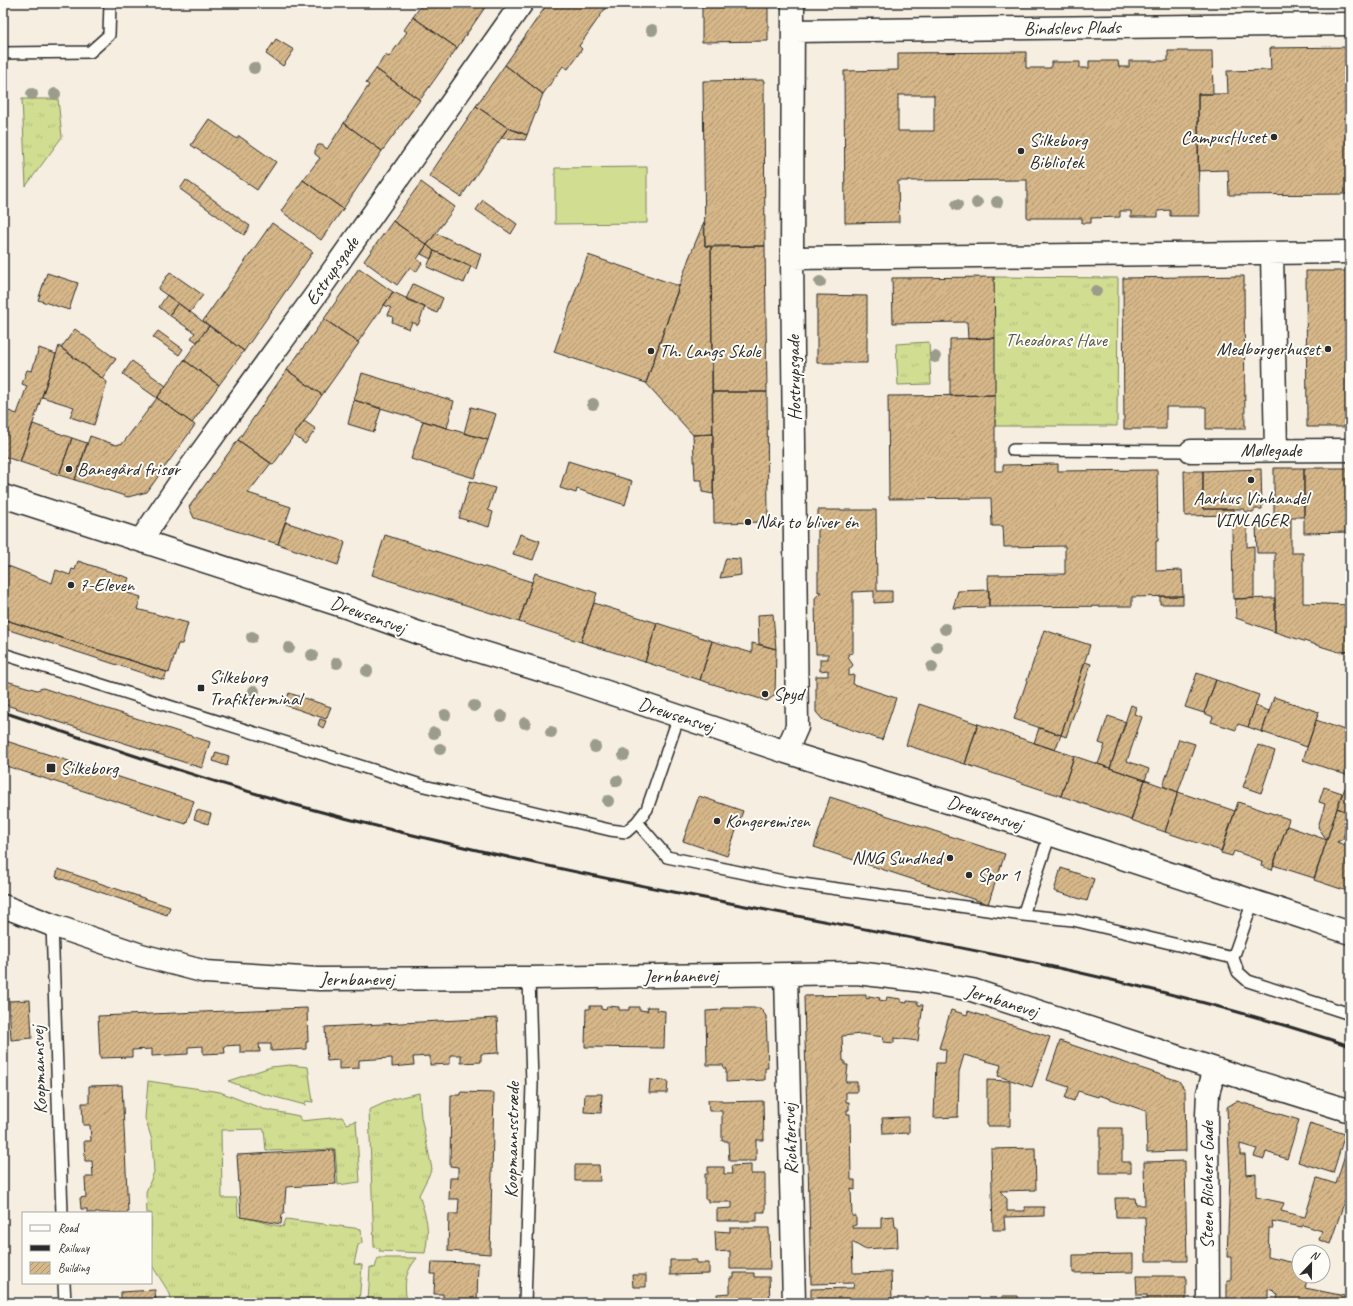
<svg xmlns="http://www.w3.org/2000/svg" width="1353" height="1306" font-family="Caveat,sans-serif">
<style>
.grass{fill:url(#grass-tufts);stroke:#7e845e}
.pitch{fill:#d1de91;stroke:#7e845e}
.building{fill:url(#building-hatch);stroke:#2b2b2b;fill-rule:evenodd}
.lines{fill:none;stroke-linecap:round;stroke-linejoin:round}
.service-casing{stroke:#2b2b2b;stroke-width:14}
.minor-casing{stroke:#2b2b2b;stroke-width:25}
.service{stroke:#fdfcf7;stroke-width:11}
.minor{stroke:#fdfcf7;stroke-width:22}
.rail{stroke:#2b2b2b;stroke-width:3}
.tree{fill:#9c9c8b}
.poi-dot{fill:#2b2b2b;stroke:#fdfcf7;stroke-width:1.5}
.labels{text-anchor:middle;dominant-baseline:central;stroke-width:4;stroke-linejoin:round;paint-order:stroke}
.street-label{font-size:19px;fill:#2b2b2b;stroke:#fdfcf7}
.poi-label{font-size:19px;fill:#2b2b2b;stroke:#fdfcf7;text-anchor:start}
.park-label{font-size:19px;fill:#545844;stroke:#fdfcf7}
</style>
<defs>
<pattern id="grass-tufts" width="24" height="20" patternUnits="userSpaceOnUse"><rect width="24" height="20" fill="#d1de91"/><path d="M3 7l-1-3M5 7V3M7 7l1-3M15 17l-1-3M17 17v-4M19 17l1-3" fill="none" stroke="#b4bf7d"/></pattern>
<pattern id="building-hatch" width="6" height="6" patternUnits="userSpaceOnUse"><rect width="6" height="6" fill="#d6b789"/><path d="M-1 1l2-2M0 6l6-6M5 7l2-2" fill="none" stroke="#ae9570"/></pattern>
</defs>
<rect width="100%" height="100%" fill="#f5eee1"/>
<filter id="ink" filterUnits="userSpaceOnUse"><feTurbulence type="fractalNoise" baseFrequency=".025" numOctaves="2"/><feDisplacementMap in="SourceGraphic" scale="8" xChannelSelector="R" yChannelSelector="G"/><feConvolveMatrix kernelMatrix="1 2 1 2 8 2 1 2 1" color-interpolation-filters="sRGB"/></filter>
<g filter="url(#ink)">
<!-- grass -->
<path class="grass" d="M22,99H58L62,137L26,186Z
M994,277L1118,278L1117,426H995Z
M929,342L931,384L898,385L896,344Z
M290,1065L308,1067L313,1102L306,1101L305,1105L260,1093L228,1081L271,1067Z
M148,1081L220,1092L263,1109L299,1116L301,1121L342,1117L347,1124L356,1121L360,1182L338,1185L335,1149L266,1151L264,1129L221,1130L222,1198H237L238,1216L283,1227L286,1219L361,1229L362,1243L358,1245L354,1264L362,1265L359,1303H172L170,1294L151,1264V1213H147L146,1192L154,1172L152,1140L145,1118Z
M419,1093L421,1117L432,1169L419,1195C427,1220 430,1227 425,1253L379,1251L380,1249L374,1247L369,1110L393,1099Z
M378,1258H417C404,1274 404,1283 407,1303H368L370,1267L375,1268Z"/>
<!-- pitch -->
<path class="pitch" d="M647,167V223L555,224V168Z"/>
<!-- building -->
<path class="building" d="M423,3L426,4L488,3L457,48L413,17Z
M548,3H609L579,46L582,49L568,69L563,66L543,94L505,65Z
M705,3H768V41L702,42V6H705Z
M877,3H928V4L877,5Z
M1005,3H1055V5L1005,7Z
M1055,3H1111V5H1055Z
M1111,3H1160L1111,5Z
M413,17L457,48L420,100L376,69L385,55L389,57L407,32L404,30Z
M276,39L294,50L283,66L266,54Z
M1350,47V194L1229,195L1228,170L1198,171V94H1228L1227,71L1271,70L1270,48Z
M1168,51H1212L1213,94H1198L1199,216H1170V210L1158,211V217H1131V211H1120V217L1091,218V223H1082V218H1027V180L898,181L899,222L845,223L844,71L898,70V53L1026,52V68H1051V62H1080V68H1089V61H1118L1119,67H1129V61H1168ZM898,95H934V131H898Z
M505,65L543,94L527,135L508,128L476,106Z
M376,69L420,100L382,151L344,123L369,85L366,83Z
M764,80L765,246H705L703,81Z
M476,106L508,128L461,197L429,176Z
M209,119L237,139L239,136L276,162L257,190L191,145Z
M344,123L382,151L343,209L303,180L320,158L315,154V151L318,145H322L327,149Z
M508,128L527,135L525,140L501,138Z
M186,180L250,226L244,235L180,189Z
M303,180L343,209L321,240L281,211Z
M421,182L455,207L427,245L393,221Z
M483,200L517,224L511,234L476,210Z
M393,221L427,245L417,259L422,263L416,272L410,267L397,285L364,261Z
M704,222L705,246L711,247L713,434L693,435L646,383L689,258Z
M272,223L313,252L244,351L203,321Z
M436,233L481,254L476,269L434,251L427,245Z
M427,245L434,251L431,259L421,254Z
M765,246L767,392H712L711,247Z
M434,251L471,266L464,283L427,267Z
M588,255L679,286L646,383L554,352Z
M359,268L393,292L358,342L324,319Z
M1306,271H1350V427H1307Z
M170,272L203,295L190,312L158,289Z
M47,273L78,283L69,310L38,300Z
M1244,276L1245,429H1206V407H1166V429H1124L1123,278Z
M994,277L995,338L968,339L967,322L893,323L892,278Z
M413,284L443,298L437,313L406,299Z
M393,292L425,307L418,325L412,322L409,329L392,322L393,317L388,315L391,308L384,305Z
M167,295L178,303L169,315L159,307Z
M817,295L867,296V363H817Z
M178,303L209,326L197,342L191,338L195,333L169,315Z
M324,319L359,343L322,395L287,370Z
M209,326L244,351L219,385L184,360Z
M75,329L116,359L102,378L61,348Z
M158,331L183,349L179,355L153,337Z
M995,338V395L950,396V339Z
M59,346L107,382L94,425L70,417L74,407L42,397Z
M39,348L56,354L20,462L3,456V409L17,414L27,386L22,384L27,370L32,371Z
M184,360L219,385L192,423L157,398Z
M132,361L166,386L157,398L123,374Z
M287,370L322,395L273,465L238,440Z
M362,373L454,401L447,428L354,400Z
M712,392H767L768,522L714,523Z
M995,395V471H1003V465L1058,464V471L1157,470L1158,541H1156V571L1182,570L1183,596L1132,597V606L989,607L988,575L1065,574V546L1004,547L1003,526H992L991,498L889,499L888,396Z
M157,398L195,425L147,492L128,497L75,480L90,436L116,445L123,443Z
M354,400L381,409L374,432L348,424Z
M471,407L496,414L488,440L464,433Z
M304,421L316,429L305,444L294,435Z
M423,421L488,440L474,478L411,459Z
M33,424L72,438L59,475L20,462Z
M713,434V494L702,492V480H695L693,435Z
M72,438L87,443L75,480L59,475Z
M238,440L271,463L248,493L291,507L278,544L194,518L189,507Z
M568,461L632,481L625,505L577,489L576,493L560,488Z
M1274,468H1304V517H1291V553H1303V603L1350,605V651L1339,652L1275,632V553H1257L1256,525H1274Z
M1304,468H1350V532L1304,533Z
M1261,469L1262,509H1255L1253,512H1245L1243,509H1203V471Z
M1184,471H1203V509H1234V515L1185,516Z
M470,481L495,488L488,510L493,512L489,527L459,518Z
M818,510H876L877,591H892V602L874,603V591L853,592V653L848,654L849,659L853,665L849,670V676L854,675L853,684L896,698L882,740L823,720L816,712V676H828V670L820,671V659H828V654H816L815,598L821,592H818Z
M285,522L343,541L345,543L338,565L278,544Z
M1232,525H1247V547L1254,546V598L1233,599Z
M520,534L540,541L533,560L513,554Z
M385,535L532,582L519,622L372,575Z
M726,558L740,559L741,575L720,578Z
M78,561L129,578L126,586L129,587L128,593L141,597L137,609L188,623L182,644H178L169,673L3,619V564L52,583L56,570L70,575L72,569L75,570Z
M535,573L597,593L581,642L519,622Z
M989,590V607L953,608L958,591Z
M1160,596H1183V604H1160Z
M1275,598V632L1236,618L1235,599Z
M594,603L657,623L645,662L581,642Z
M773,614L776,649L759,644L758,615Z
M3,619L167,672L164,680L3,628Z
M657,623L712,641L700,680L645,662Z
M1044,630L1090,645L1061,735L1014,719Z
M712,641L752,653V643L776,649L775,695L767,701L700,680Z
M1085,662L1091,664L1066,737L1061,735Z
M1197,673L1216,680L1204,713L1185,707Z
M3,680L37,690L43,688L52,691L210,742L202,768L3,704Z
M1216,680L1259,695L1248,727L1238,724L1236,730L1211,722L1213,717L1204,713Z
M289,693L331,707L326,719L285,705Z
M1274,697L1319,712L1307,747L1262,732Z
M919,704L978,724L965,764L906,745Z
M1131,705L1136,707L1134,714L1142,717L1127,761L1149,769L1145,780L1110,768Z
M1255,706L1269,711L1262,732L1248,727Z
M1108,716L1126,722L1110,768L1098,764L1105,745L1099,743Z
M320,719L326,721L323,728L318,725Z
M1316,720L1350,732L1349,776L1303,760Z
M978,724L1074,756L1061,796L965,764Z
M1039,728L1061,735L1055,750L1034,743Z
M1179,739L1195,744L1178,792L1163,786Z
M3,740L194,801L186,824L3,765Z
M1258,745L1275,751L1261,793L1243,787Z
M216,752L229,756L227,766L213,761Z
M1074,756L1145,780L1131,820L1061,796Z
M1145,780L1178,792L1165,832L1131,820Z
M1324,787L1342,793L1327,840L1318,827L1325,804L1319,802Z
M1345,788L1350,789V807L1348,812L1337,808Z
M1178,792L1235,811L1221,851L1165,832Z
M699,796L743,811L727,856L683,841Z
M830,797L1005,854L988,904L814,847Z
M1238,802L1289,819L1272,870L1261,866L1262,861L1234,851L1232,856L1221,853Z
M1337,808L1350,813L1343,839L1337,842L1350,847V892L1314,880Z
M197,810L211,814L208,824L194,819Z
M1287,826L1327,840L1314,878L1273,865Z
M1061,868L1094,879L1087,901L1054,891Z
M58,869L170,907L167,915L56,877Z
M866,995V998L869,999V996L880,998L879,1000L886,1001L887,997L901,999V1002L907,1003V1001L918,1002V1005H923L918,1041L894,1038V1043L883,1042L884,1037L861,1034L842,1036L843,1061H845V1065H848L846,1082H857V1092H846V1102H849V1110H847V1114H850L851,1180H855V1190L851,1189L852,1216H856V1225L852,1226V1228H881V1217L894,1216L895,1227H897L898,1247L864,1249L852,1242L853,1273L891,1272L892,1299L854,1300V1303H811V1289L853,1288L854,1283L811,1284L804,996Z
M30,1000L32,1038L11,1040L9,1001Z
M590,1006H601V1009L606,1010L607,1006L619,1007V1010H629V1007H639V1010L648,1011L647,1007H657V1010L665,1011L664,1048L585,1047L586,1009H590Z
M307,1008L308,1042H306V1049L271,1051V1044H259L260,1052H240V1045L224,1046L225,1053L203,1054V1046L188,1047V1054L152,1056V1049L132,1050V1057L100,1058L98,1016Z
M722,1008H760L766,1016L768,1068H765V1080L726,1082V1069H724L723,1065H707L706,1011L722,1010Z
M951,1010L967,1015L968,1011L1050,1037L1032,1087L998,1076L1001,1065L964,1055L959,1072L958,1117L934,1118L936,1063H945L946,1050L939,1048Z
M497,1018L499,1053L481,1054V1062L461,1063V1055H450V1064L430,1065V1056L413,1057L414,1065L392,1067V1058L359,1060V1068L339,1069V1060L327,1061L325,1027Z
M1060,1041L1179,1081L1185,1090L1186,1151L1147,1152L1146,1111L1099,1095L1098,1097L1078,1091L1074,1101L1065,1098L1069,1087L1047,1080Z
M650,1080L668,1081L667,1093H649Z
M987,1080L1010,1081V1126H987Z
M122,1085L128,1213H87V1209H81L80,1198L86,1197L85,1177H93L92,1161H85L84,1141H91L90,1125H83L82,1103H89V1086Z
M460,1092L494,1093L490,1254L448,1251L449,1214H458L459,1199H449L450,1178H458V1167L450,1166L451,1095H460Z
M585,1094H602L601,1113L584,1112Z
M708,1100H722V1102L763,1101L764,1140H756V1161H729L728,1141H722V1111H709Z
M1237,1101L1299,1120L1287,1159L1266,1152L1264,1159L1254,1156L1257,1149L1240,1144V1155H1245L1246,1175L1256,1174V1197L1284,1203L1281,1211L1305,1217L1317,1178L1336,1184L1350,1138V1202L1345,1200L1330,1244L1319,1240L1322,1231L1303,1225L1302,1227L1272,1221L1273,1228H1269L1268,1257L1299,1264V1276H1308L1305,1288L1350,1297V1303H1289L1277,1300L1278,1295L1274,1291L1268,1289V1303H1227V1281H1231V1257H1227L1230,1175L1227,1107Z
M909,1117V1133L883,1134L882,1118Z
M1310,1123L1345,1134L1333,1173L1298,1162Z
M1100,1128H1122V1162H1131V1173H1100Z
M1035,1148L1036,1190L1000,1191L1007,1199V1211H1025V1207H1044V1216L1004,1217L1005,1230H993L991,1149Z
M334,1150L336,1184L286,1187L284,1214H282L281,1224L241,1217L237,1155Z
M1185,1161L1187,1261H1146L1145,1217H1116L1115,1198H1135L1136,1205H1145L1144,1162Z
M575,1165H599L600,1181H575Z
M751,1165V1174H765V1212H757V1221H717V1209L732,1208V1202H708V1199H705V1174H708V1167H724V1174H732L731,1166Z
M730,1228H769L770,1269H730V1251L716,1252L715,1231L730,1232Z
M1133,1254V1272L1073,1273V1255Z
M670,1260H696V1263H709V1274L670,1275Z
M432,1262L478,1263L477,1303H443V1294H434L435,1274H431Z
M734,1273H754V1277H769L770,1303H718L717,1294L730,1293V1278H734Z
M632,1275H646V1287H633Z
M1136,1276H1186V1303H1147V1295H1137Z
M155,1290L156,1303H121V1292Z
M1002,1296H1018V1303H1003Z"/>
<g class="lines">
<defs>
<path id="service" d="M3,53L90,52L109,35L110,3
M1013,450L1191,451
M3,654L424,786L610,830L626,832L637,822L647,809L679,716
M637,822L667,857L788,882L1023,915L1073,920L1233,958L1238,972L1248,981L1350,1014
M1023,915L1050,834
M52,925L62,1213
M1233,958L1253,901
M64,1283L65,1303
M525,1303L532,1084L529,978"/>
<path id="minor" d="M794,31L1350,24
M1272,254L1276,450
M792,258L1350,252
M1191,451L1350,450
M3,496L343,606L419,633L553,674L786,752L1019,824L1350,933
M141,540L187,472L317,293L522,3
M786,752L797,727L792,258L793,3
M3,906L52,925L141,955L206,972L319,979L529,978L857,973L915,980L972,990L1215,1069L1350,1111
M786,975L794,1303
M1208,1303L1207,1115L1208,1093L1215,1069"/>
</defs>
<!-- service casing -->
<use href="#service" class="service-casing"/>
<!-- minor casing -->
<use href="#minor" class="minor-casing"/>
<!-- service -->
<use href="#service" class="service"/>
<!-- minor -->
<use href="#minor" class="minor"/>
<!-- rail -->
<path class="rail" d="M3,712C100,744 197,778 296,805C412,837 531,863 649,887C884,935 1122,970 1350,1046"/>
</g>
<!-- trees -->
<g class="tree">
<circle cx="652" cy="30" r="6"/>
<circle cx="254" cy="68" r="6"/>
<circle cx="32" cy="94" r="6"/>
<circle cx="55" cy="94" r="6"/>
<circle cx="997" cy="202" r="6"/>
<circle cx="977" cy="203" r="6"/>
<circle cx="957" cy="205" r="6"/>
<circle cx="820" cy="282" r="6"/>
<circle cx="1096" cy="291" r="6"/>
<circle cx="935" cy="357" r="6"/>
<circle cx="593" cy="404" r="6"/>
<circle cx="945" cy="629" r="6"/>
<circle cx="252" cy="637" r="6"/>
<circle cx="937" cy="647" r="6"/>
<circle cx="289" cy="648" r="6"/>
<circle cx="312" cy="655" r="6"/>
<circle cx="337" cy="663" r="6"/>
<circle cx="932" cy="667" r="6"/>
<circle cx="367" cy="671" r="6"/>
<circle cx="254" cy="691" r="6"/>
<circle cx="474" cy="706" r="6"/>
<circle cx="445" cy="715" r="6"/>
<circle cx="501" cy="716" r="6"/>
<circle cx="525" cy="723" r="6"/>
<circle cx="551" cy="732" r="6"/>
<circle cx="434" cy="733" r="6"/>
<circle cx="595" cy="747" r="6"/>
<circle cx="440" cy="749" r="6"/>
<circle cx="624" cy="755" r="6"/>
<circle cx="617" cy="781" r="6"/>
<circle cx="608" cy="801" r="6"/>
</g>
</g>
<!-- markers -->
<g class="poi-dot">
<circle cx="1274" cy="137" r="4"/>
<circle cx="1021" cy="151" r="4"/>
<circle cx="1328" cy="349" r="4"/>
<circle cx="651" cy="351" r="4"/>
<circle cx="69" cy="469" r="4"/>
<circle cx="1251" cy="480" r="4"/>
<circle cx="748" cy="522" r="4"/>
<circle cx="71" cy="585" r="4"/>
<rect x="197" y="684" width="8" height="8" rx="2"/>
<circle cx="765" cy="694" r="4"/>
<rect x="46" y="763" width="10" height="10" rx="2"/>
<circle cx="717" cy="821" r="4"/>
<circle cx="950" cy="858" r="4"/>
<circle cx="969" cy="875" r="4"/>
</g>
<g class="labels">
<!-- street labels -->
<g class="street-label">
<text transform="translate(1072 28) rotate(-1)">Bindslevs Plads</text>
<text transform="translate(332 271) rotate(-55)">Estrupsgade</text>
<text transform="translate(794 378) rotate(-91)">Hostrupsgade</text>
<text x="1271" y="450">Møllegade</text>
<text transform="translate(368 615) rotate(20)">Drewsensvej</text>
<text transform="translate(676 715) rotate(18)">Drewsensvej</text>
<text transform="translate(985 813) rotate(18)">Drewsensvej</text>
<text transform="translate(681 976) rotate(-1)">Jernbanevej</text>
<text x="357" y="979">Jernbanevej</text>
<text transform="translate(1002 1001) rotate(17)">Jernbanevej</text>
<text transform="translate(39 1070) rotate(-92)">Koopmannsvej</text>
<text transform="translate(790 1139) rotate(-92)">Richtersvej</text>
<text transform="translate(512 1140) rotate(-89)">Koopmannsstræde</text>
<text transform="translate(1207 1185) rotate(-90)">Steen Blichers Gade</text>
</g>
<!-- poi labels -->
<g class="poi-label">
<text x="1266" y="137" text-anchor="end">CampusHuset</text>
<text x="1029" y="140">Silkeborg<tspan x="1029" dy="22">Bibliotek</tspan></text>
<text x="1320" y="349" text-anchor="end">Medborgerhuset</text>
<text x="659" y="351">Th. Langs Skole</text>
<text x="77" y="469">Banegård frisør</text>
<text x="1251" y="498" text-anchor="middle">Aarhus Vinhandel<tspan x="1251" dy="22">VINLAGER</tspan></text>
<text x="756" y="522">Når to bliver én</text>
<text x="79" y="585">7-Eleven</text>
<text x="209" y="677">Silkeborg<tspan x="209" dy="22">Trafikterminal</tspan></text>
<text x="773" y="694">Spyd</text>
<text x="60" y="768">Silkeborg</text>
<text x="725" y="821">Kongeremisen</text>
<text x="942" y="858" text-anchor="end">NNG Sundhed</text>
<text x="977" y="875">Spor 1</text>
</g>
<!-- park labels -->
<g class="park-label">
<text x="1056" y="340">Theodoras Have</text>
</g>
</g>
<!-- margin -->
<rect width="1353" height="1306" fill="none" stroke="#fdfcf7" stroke-width="16"/>
<rect x="8" y="8" width="1337" height="1290" fill="none" stroke="#2b2b2b" stroke-width="1.5" filter="url(#ink)"/>
<!-- legend -->
<rect x="22" y="1212" width="130" height="72" fill="#fdfcf7" stroke="#a9a8a5"/>
<rect x="30" y="1225" width="20" height="6" fill="#fdfcf7" stroke="#a9a8a5"/>
<text x="58" y="1232" font-size="12" fill="#2b2b2b">Road</text>
<rect x="30" y="1245" width="20" height="6" fill="#2b2b2b" stroke="#a9a8a5"/>
<text x="58" y="1252" font-size="12" fill="#2b2b2b">Railway</text>
<rect x="30" y="1262" width="20" height="12" fill="url(#building-hatch)" stroke="#a9a8a5"/>
<text x="58" y="1272" font-size="12" fill="#2b2b2b">Building</text>
<!-- north arrow -->
<g transform="translate(1311 1264) rotate(22)"><circle r="19" fill="#fdfcf7" stroke="#a9a8a5"/>
<path d="M0-3L7 15L0 10L-7 15Z" fill="#2b2b2b"/>
<text y="-6" font-size="11" font-weight="bold" text-anchor="middle" fill="#2b2b2b">N</text>
</g>
</svg>
